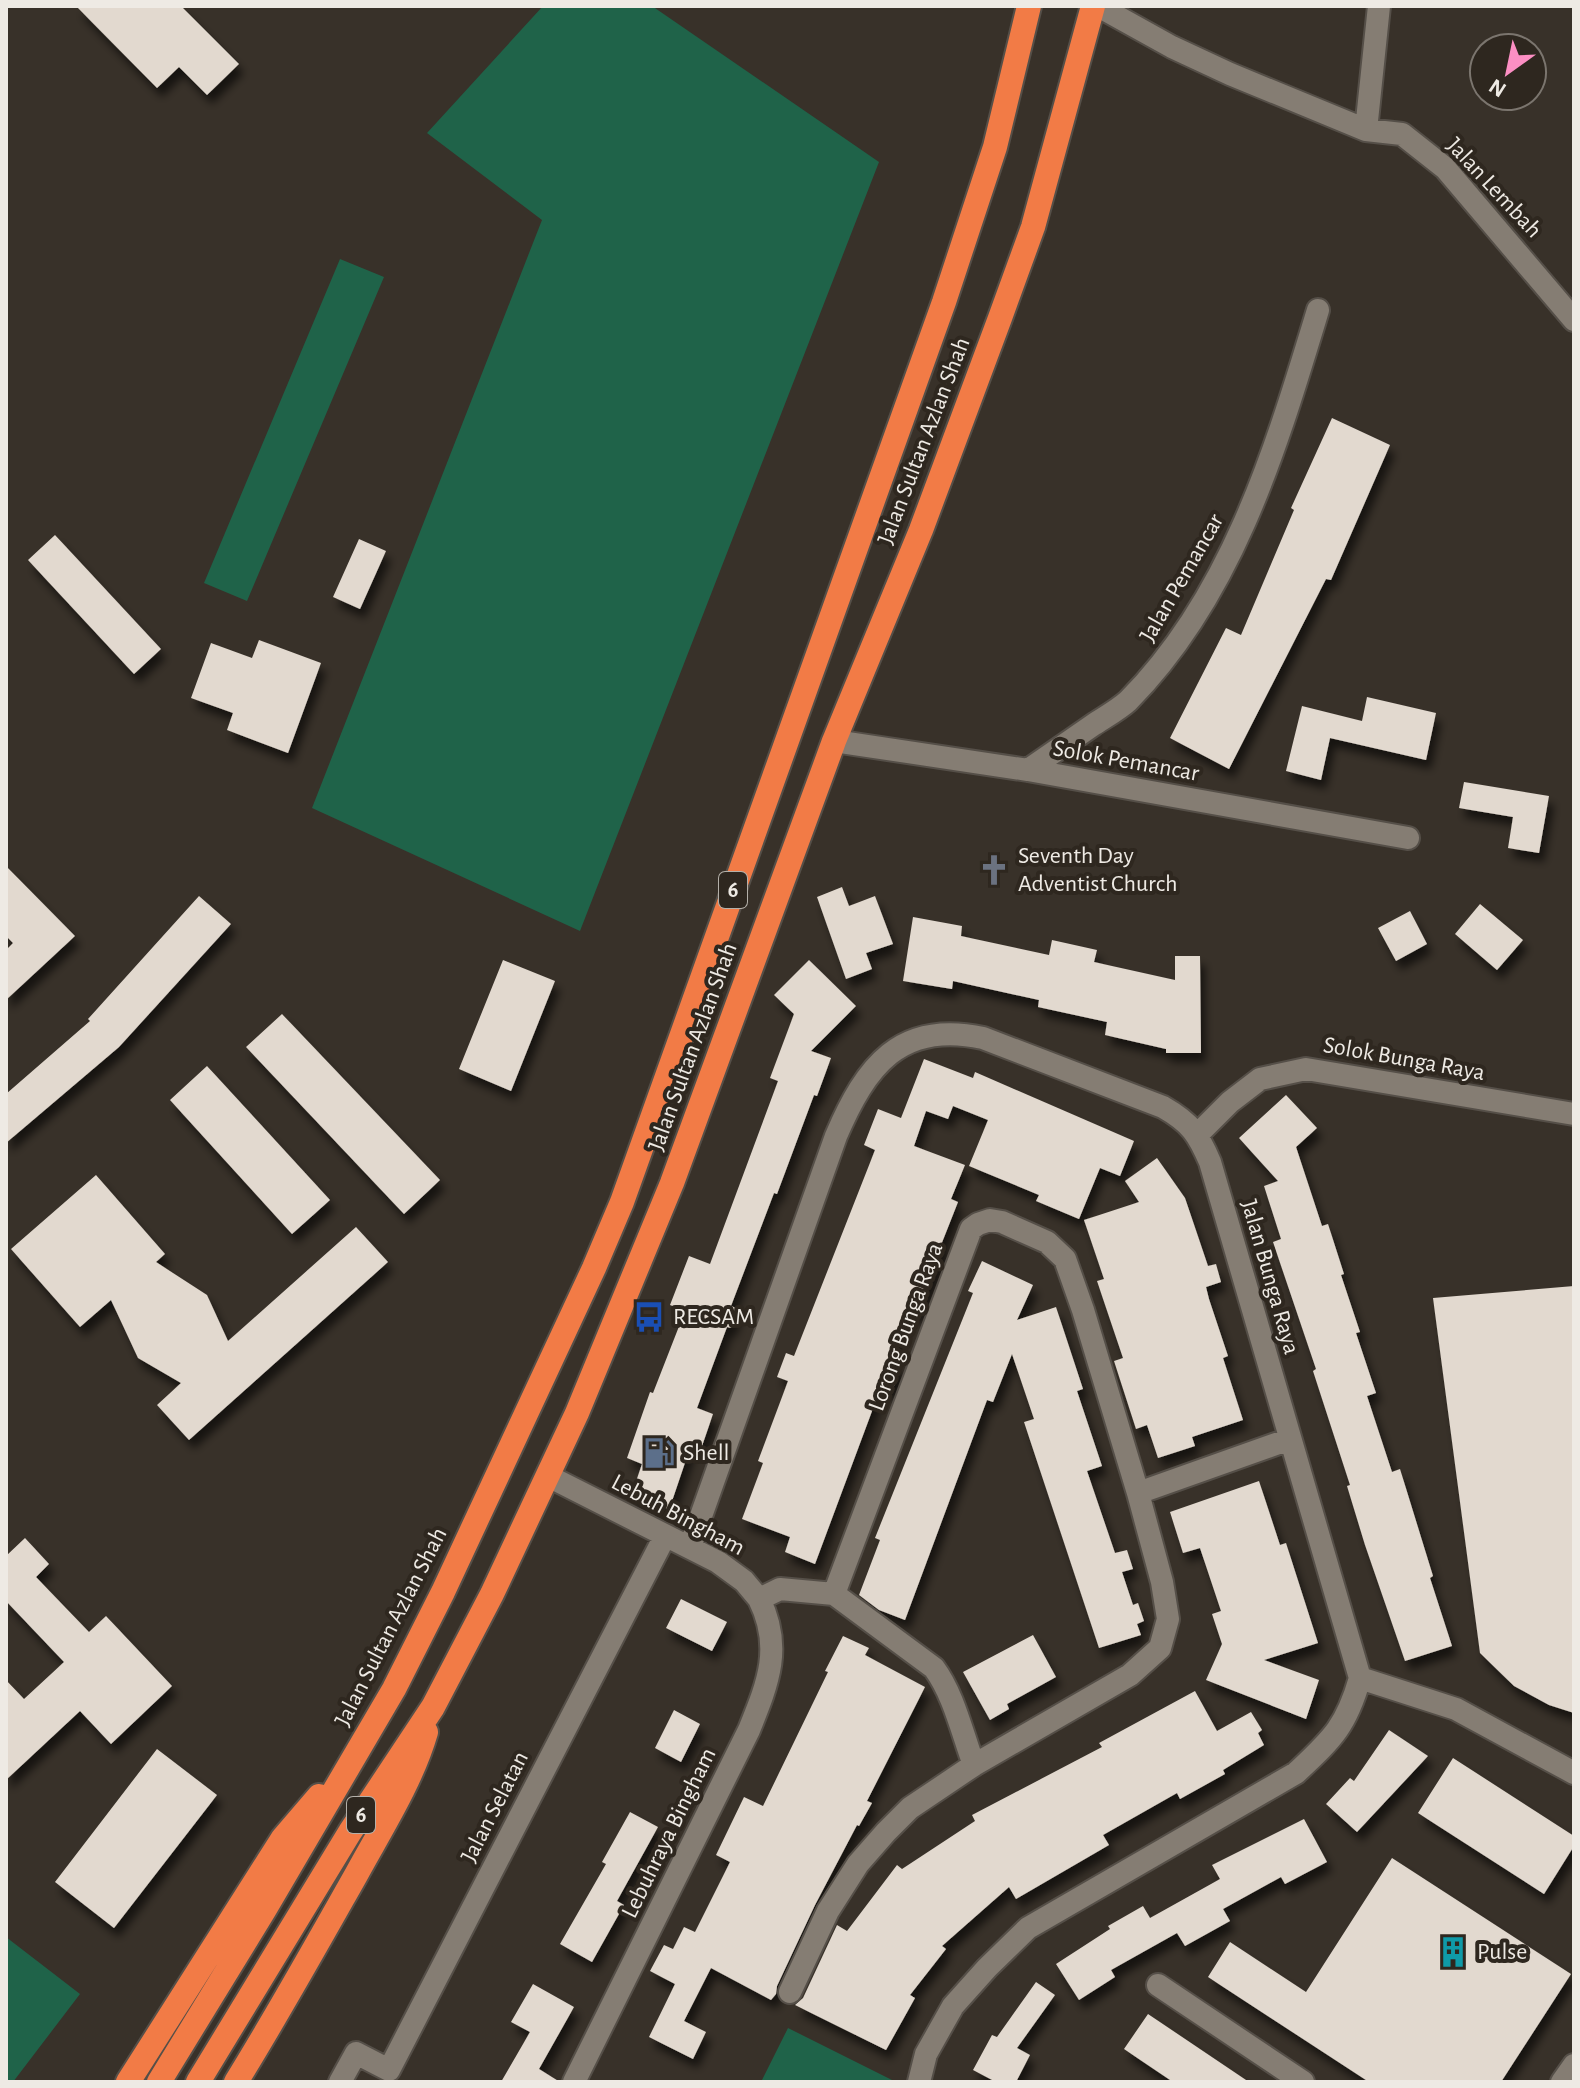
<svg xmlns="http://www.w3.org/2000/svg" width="1580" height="2088" font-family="'Alegreya Sans',sans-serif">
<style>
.green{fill:#1f6349}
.building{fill:#e2d9cf;filter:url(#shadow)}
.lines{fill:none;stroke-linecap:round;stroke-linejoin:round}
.street-casing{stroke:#554f48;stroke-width:26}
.highway-casing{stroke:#554f48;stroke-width:28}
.street{stroke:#857d73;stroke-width:22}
.highway{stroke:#f27b46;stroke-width:24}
.labels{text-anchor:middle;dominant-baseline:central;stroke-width:8;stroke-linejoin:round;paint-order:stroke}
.shield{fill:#2e271f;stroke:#b4b0a9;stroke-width:2}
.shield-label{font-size:22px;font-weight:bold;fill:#eeeae4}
.street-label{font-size:24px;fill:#eeeae4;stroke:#2e271f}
.poi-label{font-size:24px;fill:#eeeae4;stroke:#2e271f;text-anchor:start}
</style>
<defs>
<filter id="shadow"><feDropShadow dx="5" dy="9" stdDeviation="4" flood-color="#0009"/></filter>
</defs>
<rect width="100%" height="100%" fill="#383129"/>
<!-- green -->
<path class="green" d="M543,6H652L879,162L580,931L312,808L542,220L427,133Z
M340,259L384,277L247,601L204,583Z
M6,1937L80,1994L13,2082H6Z
M788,2028L896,2082H761Z"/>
<!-- building -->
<path class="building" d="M76,6H181L239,64L207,95L179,67L157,88Z
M1332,418L1390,445L1331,580L1326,579L1229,769L1170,738L1226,628L1241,635L1294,510L1291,508Z
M55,535L161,649L134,674L28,560Z
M359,539L386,551L360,609L333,597Z
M259,640L321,663L288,753L227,730L233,713L191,698L211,643L252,658Z
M1367,697L1436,713L1426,760L1330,738L1321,780L1286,771L1302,706L1362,721Z
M1464,782L1549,796L1539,853L1508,848L1513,817L1459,808Z
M6,866L75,936L6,1000V950L13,943L6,936Z
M842,887L849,906L875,896L893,944L866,953L872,969L846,979L817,897Z
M199,896L231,924L119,1047L6,1143V1094L90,1021L88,1019Z
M1480,904L1523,940L1497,970L1455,934Z
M1410,911L1427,944L1396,961L1378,928Z
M913,917L962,926L961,936L1049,955L1052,940L1097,950L1094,962L1175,980V956H1200L1201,1053H1166V1049L1105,1035L1107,1022L1038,1007L1039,1000L953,981L952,989L903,981Z
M503,960L555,981L511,1091L459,1069Z
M809,960L856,1006L811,1051L831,1058L817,1096L814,1095L777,1194L774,1193L731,1306L738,1309L731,1328L727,1327L697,1408L713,1414L701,1449L691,1445L669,1510L631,1496L642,1464L627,1458L650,1392L653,1393L685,1311L670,1305L689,1256L710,1264L778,1081L770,1078L794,1014L774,995Z
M282,1014L440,1180L404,1214L246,1047Z
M924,1059L973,1078L975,1072L1134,1141L1120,1176L1100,1168L1079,1219L1036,1201L1039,1195L969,1166L988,1120L953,1106L948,1119L926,1111L914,1146L965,1165L951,1199L958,1202L941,1245L945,1246L918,1315L910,1312L891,1363L901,1367L892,1391L881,1387L815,1564L785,1552L790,1537L742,1519L763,1463L758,1461L788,1381L777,1377L786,1353L794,1356L875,1150L864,1145L878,1109L901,1118Z
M207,1066L330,1200L292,1234L170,1100Z
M1286,1095L1317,1128L1296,1147L1322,1226L1328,1224L1344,1274L1341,1275L1360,1332L1356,1333L1376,1393L1367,1396L1392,1472L1400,1469L1433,1576L1430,1578L1452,1646L1405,1661L1365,1545L1347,1486L1350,1485L1313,1371L1316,1369L1273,1242L1281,1239L1264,1186L1278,1181L1239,1138Z
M1157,1158L1185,1198L1208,1266L1216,1264L1221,1282L1206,1287L1209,1299L1228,1356L1223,1358L1243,1420L1192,1437L1195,1446L1158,1458L1147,1425L1136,1429L1114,1361L1123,1358L1097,1281L1104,1279L1084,1220L1139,1202L1125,1181Z
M96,1175L165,1254L156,1262L207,1295L228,1341L356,1227L388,1262L189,1440L157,1405L181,1383L138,1358L111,1300L80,1327L11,1249Z
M982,1261L1033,1285L1017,1320L1056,1307L1083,1389L1077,1391L1102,1466L1087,1471L1115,1553L1127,1550L1133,1569L1122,1572L1133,1605L1138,1603L1144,1621L1137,1624L1141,1635L1099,1648L1024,1422L1034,1419L1012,1354L993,1402L987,1400L905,1620L879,1610L859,1595L880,1540L875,1538L973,1293L968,1291Z
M1574,1286V1713L1549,1705L1514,1686L1480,1653L1433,1298Z
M1259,1481L1280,1545L1286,1543L1318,1643L1264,1660L1319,1680L1306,1719L1206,1680L1222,1644L1212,1614L1221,1611L1200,1548L1183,1553L1170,1512Z
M25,1538L49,1564L36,1577L89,1632L106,1616L172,1686L111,1744L80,1711L6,1780V1680L24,1699L64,1662L6,1601V1556Z
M681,1599L727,1622L712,1651L666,1628Z
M1033,1635L1056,1677L1007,1704L1009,1709L990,1720L963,1672Z
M843,1636L869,1648L865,1655L925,1687L867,1801L872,1803L859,1826L857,1825L815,1905L777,1986L776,1994L771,2000L711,1968L684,2021L706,2032L693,2059L649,2037L675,1984L650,1971L664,1945L673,1949L684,1927L695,1932L730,1862L716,1855L744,1797L763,1806L828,1672L825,1671Z
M1195,1691L1217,1731L1251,1712L1262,1730L1258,1733L1264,1745L1223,1770L1225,1774L1180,1799L1177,1793L1103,1835L1109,1845L1016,1899L1009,1887L942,1946L946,1949L910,1995L915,1998L886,2050L795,2005L803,1998L837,1925L847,1931L897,1865L902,1869L975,1821L972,1815L1102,1747L1099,1743Z
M674,1710L700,1724L681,1762L655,1748Z
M1389,1730L1428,1756L1357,1832L1326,1804L1350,1778L1354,1781Z
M157,1749L217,1795L114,1928L55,1882Z
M1453,1758L1574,1836V1846L1544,1894L1418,1813Z
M630,1812L658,1827L617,1901L624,1905L592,1962L560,1944L606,1864L602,1862Z
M1304,1819L1327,1862L1285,1884L1281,1877L1223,1909L1230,1921L1185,1946L1177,1933L1111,1970L1115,1977L1079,2000L1056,1964L1110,1929L1108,1926L1143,1906L1150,1918L1220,1879L1212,1865Z
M1392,1858L1571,1974L1501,2082H1369L1208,1977L1230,1942L1306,1992Z
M1036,1982L1055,1995L1017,2048L1030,2055L1016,2082H996L973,2070L992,2035L997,2037Z
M533,1984L574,2007L539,2069L560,2082H501L530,2032L511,2022Z
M1148,2014L1249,2082H1173L1124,2049Z"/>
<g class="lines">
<defs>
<path id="street" d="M1098,6L1172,47L1230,74L1366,130L1402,134L1445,168L1574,320
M1366,130L1379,6
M834,741L1028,770L1408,838
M1028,770C1050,755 1071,740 1093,725C1105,717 1118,710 1128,701C1233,595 1276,448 1318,310
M1198,1134L1230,1102L1260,1079L1306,1069L1574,1114
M548,1476L718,1562L744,1581L759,1599L780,1589L834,1594L934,1668C954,1695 962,1733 974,1765
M1138,1493L1290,1439
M690,1547L836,1136C866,1066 900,1020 983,1038L1163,1107C1191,1123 1198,1134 1210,1162L1360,1678C1346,1727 1332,1739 1296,1773L1028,1928L987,1968L953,2006L926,2054L919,2082
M1360,1678L1456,1709L1574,1773
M1158,1985L1303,2082
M790,1992L828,1911L858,1864L886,1832L910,1808L974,1765L1130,1675L1160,1648L1168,1619L1162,1582L1138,1493L1083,1310L1065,1259L1047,1242L1002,1222L990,1220L978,1224L971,1229L834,1594
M340,2082L356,2053L389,2070L665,1536
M574,2082L749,1730C768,1683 783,1647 759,1599
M1562,2082L1574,2065"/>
<path id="highway" d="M128,2082L283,1838L319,1796
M159,2082L265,1909L394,1689L443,1592L594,1268L622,1202L944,302L995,147L1029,6
M198,2082L350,1832L433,1707L492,1594L577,1413L672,1183L834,741L921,530L1000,318L1033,227L1093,6
M236,2082C278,2014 317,1944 356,1875C381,1829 411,1783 426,1732"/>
</defs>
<!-- street casing -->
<use href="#street" class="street-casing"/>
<!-- highway casing -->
<use href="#highway" class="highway-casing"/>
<!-- street -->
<use href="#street" class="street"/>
<!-- highway -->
<use href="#highway" class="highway"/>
</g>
<!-- icons -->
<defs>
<symbol id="church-bare" viewBox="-9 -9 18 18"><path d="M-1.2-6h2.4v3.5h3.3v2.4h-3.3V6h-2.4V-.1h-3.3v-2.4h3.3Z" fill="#6b7280" stroke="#2e271f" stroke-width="2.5" paint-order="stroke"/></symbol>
<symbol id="bus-bare" viewBox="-9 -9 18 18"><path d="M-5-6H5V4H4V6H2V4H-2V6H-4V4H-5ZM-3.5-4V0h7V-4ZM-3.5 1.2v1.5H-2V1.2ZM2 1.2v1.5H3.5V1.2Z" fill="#1a4fb4" stroke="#2e271f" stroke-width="2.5" paint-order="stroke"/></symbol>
<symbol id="fuel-bare" viewBox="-9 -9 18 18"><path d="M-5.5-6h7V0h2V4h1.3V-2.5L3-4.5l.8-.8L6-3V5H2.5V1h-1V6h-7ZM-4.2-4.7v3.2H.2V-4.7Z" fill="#5c6f8a" stroke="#2e271f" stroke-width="2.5" paint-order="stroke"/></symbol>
<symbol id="building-bare" viewBox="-9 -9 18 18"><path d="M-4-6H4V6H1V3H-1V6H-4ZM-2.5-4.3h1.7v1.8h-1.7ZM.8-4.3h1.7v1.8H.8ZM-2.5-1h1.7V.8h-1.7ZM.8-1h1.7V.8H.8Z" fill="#0f9aa8" stroke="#2e271f" stroke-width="2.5" paint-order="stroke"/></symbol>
</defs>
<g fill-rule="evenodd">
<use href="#church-bare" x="972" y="848" width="44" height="44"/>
<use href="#bus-bare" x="627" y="1295" width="44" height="44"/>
<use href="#fuel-bare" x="637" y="1431" width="44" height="44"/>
<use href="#building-bare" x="1431" y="1930" width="44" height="44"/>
</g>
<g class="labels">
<!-- shield labels -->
<g class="shield">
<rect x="719" y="872" width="28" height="36" rx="6"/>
<rect x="347" y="1797" width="28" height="36" rx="6"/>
</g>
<g class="shield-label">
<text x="733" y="890">6</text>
<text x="361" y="1815">6</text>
</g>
<!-- street labels -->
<g class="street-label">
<text transform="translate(1494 188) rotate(47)">Jalan Lembah</text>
<text transform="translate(924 441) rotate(-69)">Jalan Sultan Azlan Shah</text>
<text transform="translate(1182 578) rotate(-60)">Jalan Pemancar</text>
<text transform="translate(1126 761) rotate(10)">Solok Pemancar</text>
<text transform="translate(693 1047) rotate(-70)">Jalan Sultan Azlan Shah</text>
<text transform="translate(1404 1059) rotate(10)">Solok Bunga Raya</text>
<text transform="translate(1270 1277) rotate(74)">Jalan Bunga Raya</text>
<text transform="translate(906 1327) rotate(-70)">Lorong Bunga Raya</text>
<text transform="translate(678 1515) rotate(28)">Lebuh Bingham</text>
<text transform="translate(391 1627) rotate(-63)">Jalan Sultan Azlan Shah</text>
<text transform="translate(495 1807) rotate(-63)">Jalan Selatan</text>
<text transform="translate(669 1833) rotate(-64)">Lebuhraya Bingham</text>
</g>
<!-- poi labels -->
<g class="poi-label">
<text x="1018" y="856">Seventh Day<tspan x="1018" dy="28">Adventist Church</tspan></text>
<text x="673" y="1317">RECSAM</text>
<text x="683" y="1453">Shell</text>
<text x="1477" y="1952">Pulse</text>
</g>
</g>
<!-- border -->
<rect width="1580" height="2088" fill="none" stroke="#eeeae4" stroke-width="16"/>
<!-- north arrow -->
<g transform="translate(1508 72) rotate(213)"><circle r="38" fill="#2e271f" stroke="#7b756e" stroke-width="2"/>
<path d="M0-6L14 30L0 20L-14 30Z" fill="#fc8fc3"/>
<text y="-12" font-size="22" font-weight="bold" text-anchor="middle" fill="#eeeae4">N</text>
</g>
</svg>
